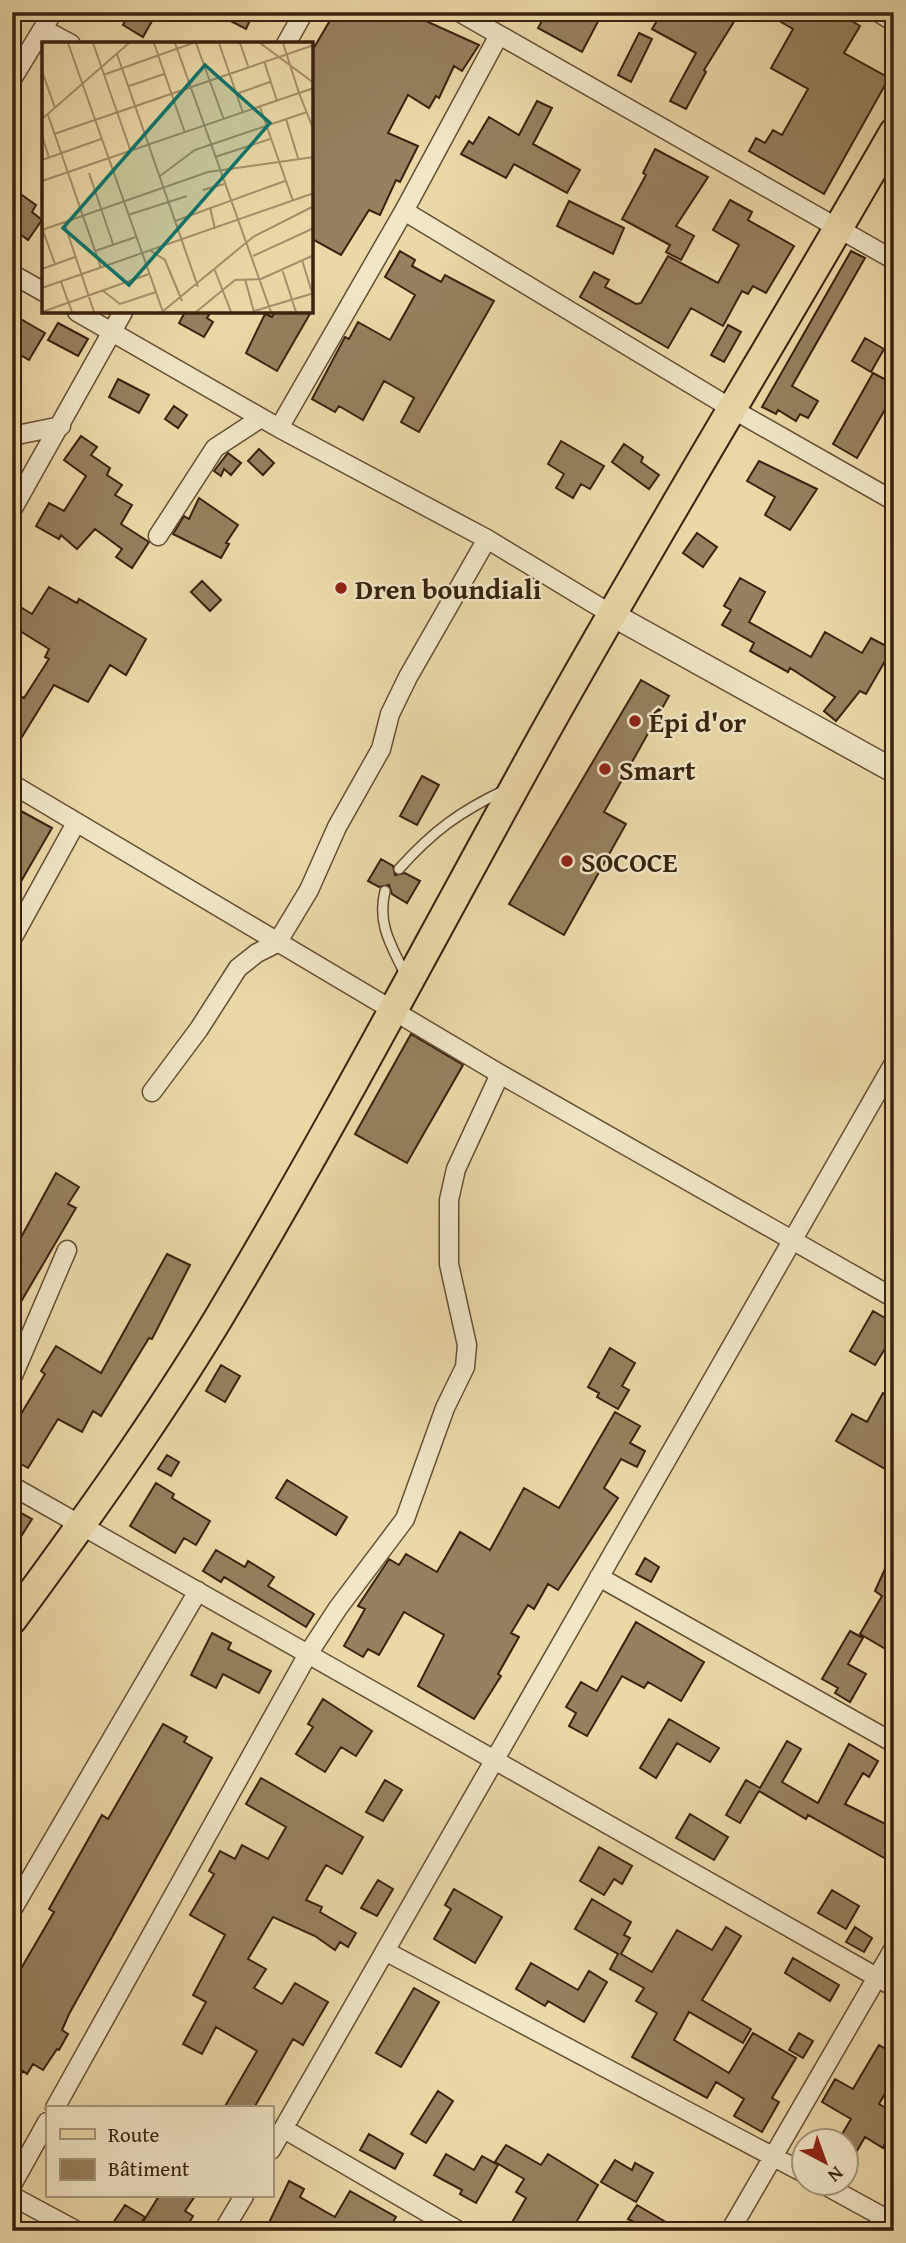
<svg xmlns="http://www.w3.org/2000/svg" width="906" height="2243" font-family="'Gentium Book Plus',serif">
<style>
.building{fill:#95815e;stroke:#39220e;stroke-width:2}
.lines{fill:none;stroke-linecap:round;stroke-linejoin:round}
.service-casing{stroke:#655034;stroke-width:12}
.minor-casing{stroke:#655034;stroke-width:21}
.tertiary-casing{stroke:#655034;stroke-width:26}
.primary-casing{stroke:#39220e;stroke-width:32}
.service{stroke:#f1e6c6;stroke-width:9}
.minor{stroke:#f1e6c6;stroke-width:18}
.tertiary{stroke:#f1e6c6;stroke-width:23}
.primary{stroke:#ead9a7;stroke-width:28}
.poi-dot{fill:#8f2418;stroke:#f1e6c6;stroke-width:2.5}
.labels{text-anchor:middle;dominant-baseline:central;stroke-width:5;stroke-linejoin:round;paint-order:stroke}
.poi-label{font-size:28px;font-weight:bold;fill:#39220e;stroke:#f1e6c6;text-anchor:start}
.inset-road{fill:none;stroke:#a3906a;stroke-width:2}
.view{fill:#0f766e;fill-opacity:0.15;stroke:#0f766e;stroke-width:3.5}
.inset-edge{fill:none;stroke:#39220e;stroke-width:3.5}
</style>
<rect width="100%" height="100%" fill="#ead9a7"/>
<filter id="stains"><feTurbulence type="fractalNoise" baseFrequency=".00286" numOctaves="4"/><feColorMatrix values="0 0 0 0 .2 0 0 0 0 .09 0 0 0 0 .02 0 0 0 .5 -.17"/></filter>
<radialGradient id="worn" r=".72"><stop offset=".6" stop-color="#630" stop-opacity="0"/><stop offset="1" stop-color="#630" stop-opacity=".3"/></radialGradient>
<!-- building -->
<path class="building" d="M130,12H157L143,37L123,25Z
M213,12H254L246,29Z
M335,12H406L479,45L462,71L454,66L439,98L436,96L429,108L408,95L388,133L418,146L400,182L396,180L380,215L369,210L341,255L312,239V51Z
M547,12H603L582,52L538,28Z
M662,12H740L704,70L706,72L686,109L670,101L696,53L652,29Z
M787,12H837L860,26L844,53L889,78L824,194L749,151L756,138L765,143L773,130L782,135L808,89L771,68L793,29L781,22Z
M639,33L652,39L631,82L618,75Z
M537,101L552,108L533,144L580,170L567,193L514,164L506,178L461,154L469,141L473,144L489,117L519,135Z
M655,149L708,177L676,226L694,236L681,260L666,252L670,245L622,219L646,175L643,173Z
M12,188L36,205L32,212L42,220L28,240L12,228Z
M730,200L752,212L748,220L794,246L766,293L753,286L748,294L742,291L723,326L691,308L668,348L580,297L594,272L609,280L605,287L636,304L641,303L668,256L718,283L739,245L713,230Z
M569,201L624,228L613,254L557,226Z
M400,251L415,260L412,266L441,282L445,275L494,301L419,432L401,422L414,398L384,381L363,420L339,406L335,412L312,399L345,337L349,339L358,322L390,340L415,295L385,277Z
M851,251L865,258L792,386L818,401L808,418L800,414L796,421L778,410L776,414L762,407Z
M185,312H211L207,318L213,322L204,337L179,323Z
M275,312H311L277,371L246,353L265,314L272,317Z
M12,314L45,333L29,360L12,350Z
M58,323L88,339L78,356L48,340Z
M728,325L741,332L724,362L711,355Z
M865,338L884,349L871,372L852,361Z
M873,373L894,384V394L857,458L833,444Z
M118,379L149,395L139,413L109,397Z
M174,406L187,415L178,428L165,419Z
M81,436L97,447L91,455L110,468L107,475L122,485L115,495L132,505L121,524L149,542L132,568L116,557L122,549L95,529L77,549L61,535L59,539L36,526L49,503L64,511L86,476L64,460Z
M561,441L604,466L590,489L581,484L573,498L556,488L564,474L548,464Z
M624,444L643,457L641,462L659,475L649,489L612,462Z
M259,449L274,463L263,475L248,461Z
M228,453L241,463L231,475L224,469L221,476L214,471Z
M759,461L817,489L790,530L765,515L775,497L747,481Z
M199,498L238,525L226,543L229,544L221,558L173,534L184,516L189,519Z
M697,533L717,547L703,567L683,553Z
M740,578L765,592L749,622L811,657L825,632L862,653L871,638L892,649L866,694L860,691L836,721L824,711L835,697L790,668L788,672L750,651L754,643L722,625L731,610L724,606Z
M202,581L221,600L210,611L191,592Z
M49,587L77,603L79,599L146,639L126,675L110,665L88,702L54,685L12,753V690L24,698L49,659L45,657L49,649L12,626V602L32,614Z
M641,680L669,696L604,812L626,824L564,935L509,904Z
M422,776L439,785L417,825L400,816Z
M21,811L52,828L12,897V826Z
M381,859L393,866L395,875L405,873L420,881L407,903L392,894L389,885L379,887L368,881Z
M411,1034L463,1065L407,1163L355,1134Z
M56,1173L79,1187L68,1204L76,1208L12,1317V1254Z
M167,1254L190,1265L152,1339L149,1338L101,1416L93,1411L82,1432L58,1419L28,1468L12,1459V1429L45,1374L41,1371L56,1346L101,1373Z
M873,1311L894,1323V1334L875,1365L850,1351Z
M610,1348L635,1363L622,1386L629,1390L618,1409L597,1397L599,1393L588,1387Z
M221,1365L240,1376L225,1402L206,1391Z
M883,1393L894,1400V1474L836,1441L852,1414L867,1422Z
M615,1412L640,1426L630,1443L645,1451L637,1467L621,1459L604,1488L618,1498L558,1590L548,1584L534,1609L528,1605L511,1633L519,1637L498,1674L501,1676L474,1719L418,1686L444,1635L404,1612L379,1655L368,1649L363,1657L344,1646L365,1609L358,1606L389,1559L399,1565L406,1554L437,1572L460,1532L490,1550L524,1488L559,1508Z
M167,1455L179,1462L171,1476L158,1469Z
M287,1480L347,1517L336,1535L276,1498Z
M156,1483L174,1494L172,1498L210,1521L196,1545L184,1538L175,1553L130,1526Z
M12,1508L32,1519L12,1551Z
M894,1549V1654L860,1634L882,1596L875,1591Z
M216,1550L245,1567L248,1561L274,1577L268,1586L314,1614L306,1627L224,1577L221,1582L203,1571Z
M645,1558L659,1567L651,1582L636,1574Z
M636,1622L704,1662L681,1701L648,1682L644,1688L622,1676L587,1736L569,1726L576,1713L566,1707L581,1682L597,1691Z
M850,1631L863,1638L848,1664L866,1674L850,1702L835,1693L838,1688L822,1679Z
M212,1633L231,1643L228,1649L271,1671L259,1693L223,1674L216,1688L191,1675Z
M323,1699L372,1731L356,1756L341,1747L325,1772L296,1754L313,1727L308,1724Z
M669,1719L719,1748L710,1762L677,1743L656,1778L640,1768Z
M163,1724L187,1737L184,1742L212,1758L69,2014L62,2030L68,2034L59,2050L57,2049L43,2070L33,2064L27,2074L23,2071L12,2088V1984L54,1912L49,1909L102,1815L108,1819Z
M787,1741L801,1749L782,1782L818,1803L849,1744L878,1761L869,1777L863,1773L845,1804L894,1828V1845L886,1859L808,1815L806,1819L759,1791L740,1823L726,1815L746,1780L760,1788Z
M261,1778L363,1837L342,1874L326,1865L306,1900L322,1907L320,1912L356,1933L348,1947L340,1942L335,1950L315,1936L273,1917L248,1959L266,1969L254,1988L282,2004L295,1983L328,2002L303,2045L293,2039L254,2108H224L257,2051L216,2027L202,2054L183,2044L206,2002L193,1995L225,1935L190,1915L214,1874L209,1871L220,1851L235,1859L242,1845L268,1859L286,1827L246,1804Z
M385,1780L402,1790L383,1821L366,1812Z
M690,1814L728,1837L714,1860L676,1838Z
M599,1847L632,1866L622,1884L614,1879L604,1895L580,1881Z
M378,1880L393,1889L377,1916L361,1908Z
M454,1889L502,1917L475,1963L434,1939L451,1909L445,1905Z
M832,1890L859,1906L846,1929L818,1913Z
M592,1899L631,1922L624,1935L630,1938L621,1954L652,1972L677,1930L712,1950L726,1927L741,1936L702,2000L751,2029L743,2043L689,2012L674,2040L729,2073L753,2033L796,2058L772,2098L779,2102L762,2132L734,2116L744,2099L716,2082L707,2098L632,2057L657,2013L636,2001L644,1988L610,1969L618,1954L575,1929Z
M855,1927L872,1938L864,1952L846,1942Z
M793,1958L839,1985L830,2001L785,1973Z
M531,1963L578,1990L589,1971L607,1982L584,2022L548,2001L545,2006L516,1989Z
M414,1988L439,2002L401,2067L376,2053Z
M799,2033L813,2041L803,2058L789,2050Z
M879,2045L894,2054V2078L879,2104L894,2113V2148L885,2143L883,2148L865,2137L846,2170V2141H838L851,2119L822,2102L835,2079L853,2089Z
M438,2091L453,2101L426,2143L411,2134Z
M369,2134L403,2154L395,2169L360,2150Z
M506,2145L541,2165L548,2154L598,2185L571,2231H507L526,2198L516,2192L524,2179L495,2162Z
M446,2154L474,2170L482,2156L498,2165L476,2203L460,2194L462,2190L434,2175Z
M615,2160L632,2170L635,2163L653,2173L636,2202L601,2182Z
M289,2181L304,2189L300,2197L335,2217L350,2191L396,2217L388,2231H265Z
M159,2196H195L185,2211L193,2216L184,2231H151L141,2225Z
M125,2205L145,2217L136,2231H126L113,2223Z
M637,2205L681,2231H636L640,2225L628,2219Z"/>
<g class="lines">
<defs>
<path id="service" d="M399,869C433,831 459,812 505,790
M385,891C377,924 391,945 405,974"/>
<path id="minor" d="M459,12L894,260
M878,12L894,22
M43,29L71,44
M286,44L304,12
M12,79L53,12
M404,211L734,410L894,501
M12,274L44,292
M77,312L279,428L487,539L611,614
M279,428L404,211L499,35
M12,436L61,426
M12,510L123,312
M158,536L215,448L261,418
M12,784L500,1074L894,1298
M12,939L76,823
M152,1092L199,1029L238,968L257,953L277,943L309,890L337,827L381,749L390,714L408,677L487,539
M12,1378L67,1250
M12,1486L894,1987
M599,1577L894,1743
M12,1910L198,1591
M385,1951L804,2173
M55,2108L308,1654L338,1608L405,1519L445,1408L465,1367L467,1345L449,1264V1200L456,1169L500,1074
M284,2129L459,2231
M271,2150L894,1063
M823,2184L894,2223
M12,2185L47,2122
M12,2196L77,2231
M223,2231L244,2196
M730,2231L894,1948"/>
<path id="tertiary" d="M611,614L894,771"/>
<path id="primary" d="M12,1620C84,1522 155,1423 218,1319C333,1127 436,929 544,734C657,531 778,334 894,132"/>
</defs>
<!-- service casing -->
<use href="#service" class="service-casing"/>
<!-- minor casing -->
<use href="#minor" class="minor-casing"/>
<!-- tertiary casing -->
<use href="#tertiary" class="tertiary-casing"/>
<!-- primary casing -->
<use href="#primary" class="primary-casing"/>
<!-- service -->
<use href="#service" class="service"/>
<!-- minor -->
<use href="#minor" class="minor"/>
<!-- tertiary -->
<use href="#tertiary" class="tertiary"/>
<!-- primary -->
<use href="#primary" class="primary"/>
</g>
<!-- markers -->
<g class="poi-dot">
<circle cx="341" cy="588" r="7"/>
<circle cx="635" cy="721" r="7"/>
<circle cx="605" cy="769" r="7"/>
<circle cx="567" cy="861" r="7"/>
</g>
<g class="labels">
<!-- poi labels -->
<g class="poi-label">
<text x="355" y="588">Dren boundiali</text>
<text x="649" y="721">Épi d'or</text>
<text x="619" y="769">Smart</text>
<text x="581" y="861">SOCOCE</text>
</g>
</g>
<!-- overview -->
<g transform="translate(42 42)">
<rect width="271" height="271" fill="#ead9a7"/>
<path class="inset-road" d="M26,1L121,270M51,1L89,110M112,1L143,91M133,1L229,270M154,1L182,78M177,1L201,71M198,1L206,24M218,1L272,41M241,1L257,51L272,46M75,12L156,245M222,19L235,59M0,29L13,66M61,33L151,1M87,44L122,32M194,52L228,40M218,65L251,159M6,73L59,226M0,77L87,1M244,77L256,116M12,92L272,3M0,93L7,116M173,115L228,97M0,118L59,97M47,131L71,202M118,134L153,108L265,70M0,139L257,51L272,89M161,148L182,142M168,165L173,187M86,173L145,154M133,179L243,139M22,180L52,270M0,186L13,222M0,188L166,130L272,115M53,209L94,195M109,209L123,218L140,259M211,214L272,186M260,218L272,257M172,226L189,270M0,227L33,215M240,227L254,270M203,237L212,270M19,240L30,270M0,246L272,151M60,248L78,262L114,250M0,270L107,232M120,270L211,195L272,164M154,270L193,238L219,237L272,213M209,270L272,251"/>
<path class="view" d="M163,23L228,81L87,243L21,186Z"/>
<rect width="271" height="271" class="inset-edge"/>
</g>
<!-- margin -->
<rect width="906" height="2243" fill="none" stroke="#ead9a7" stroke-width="42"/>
<rect x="14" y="14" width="878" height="2215" fill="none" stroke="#39220e" stroke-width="3.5"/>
<rect x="21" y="21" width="864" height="2201" fill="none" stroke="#39220e" stroke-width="2"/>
<!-- legend -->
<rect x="46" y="2106" width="228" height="91" fill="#f1e6c6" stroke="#a7987c" stroke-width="2"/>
<rect x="60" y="2129" width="35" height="10" fill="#ead9a7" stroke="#a7987c" stroke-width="2"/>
<text x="108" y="2142" font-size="21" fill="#39220e">Route</text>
<rect x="60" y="2159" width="35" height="21" fill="#95815e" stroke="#a7987c" stroke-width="2"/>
<text x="108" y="2176" font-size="21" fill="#39220e">Bâtiment</text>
<!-- north arrow -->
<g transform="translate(825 2162) rotate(139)"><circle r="33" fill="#f1e6c6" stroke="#a7987c" stroke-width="2"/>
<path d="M0-5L12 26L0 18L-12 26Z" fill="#8f2418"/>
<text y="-10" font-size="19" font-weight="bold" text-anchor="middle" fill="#39220e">N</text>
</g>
<rect width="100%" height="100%" filter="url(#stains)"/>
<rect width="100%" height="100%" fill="url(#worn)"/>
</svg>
